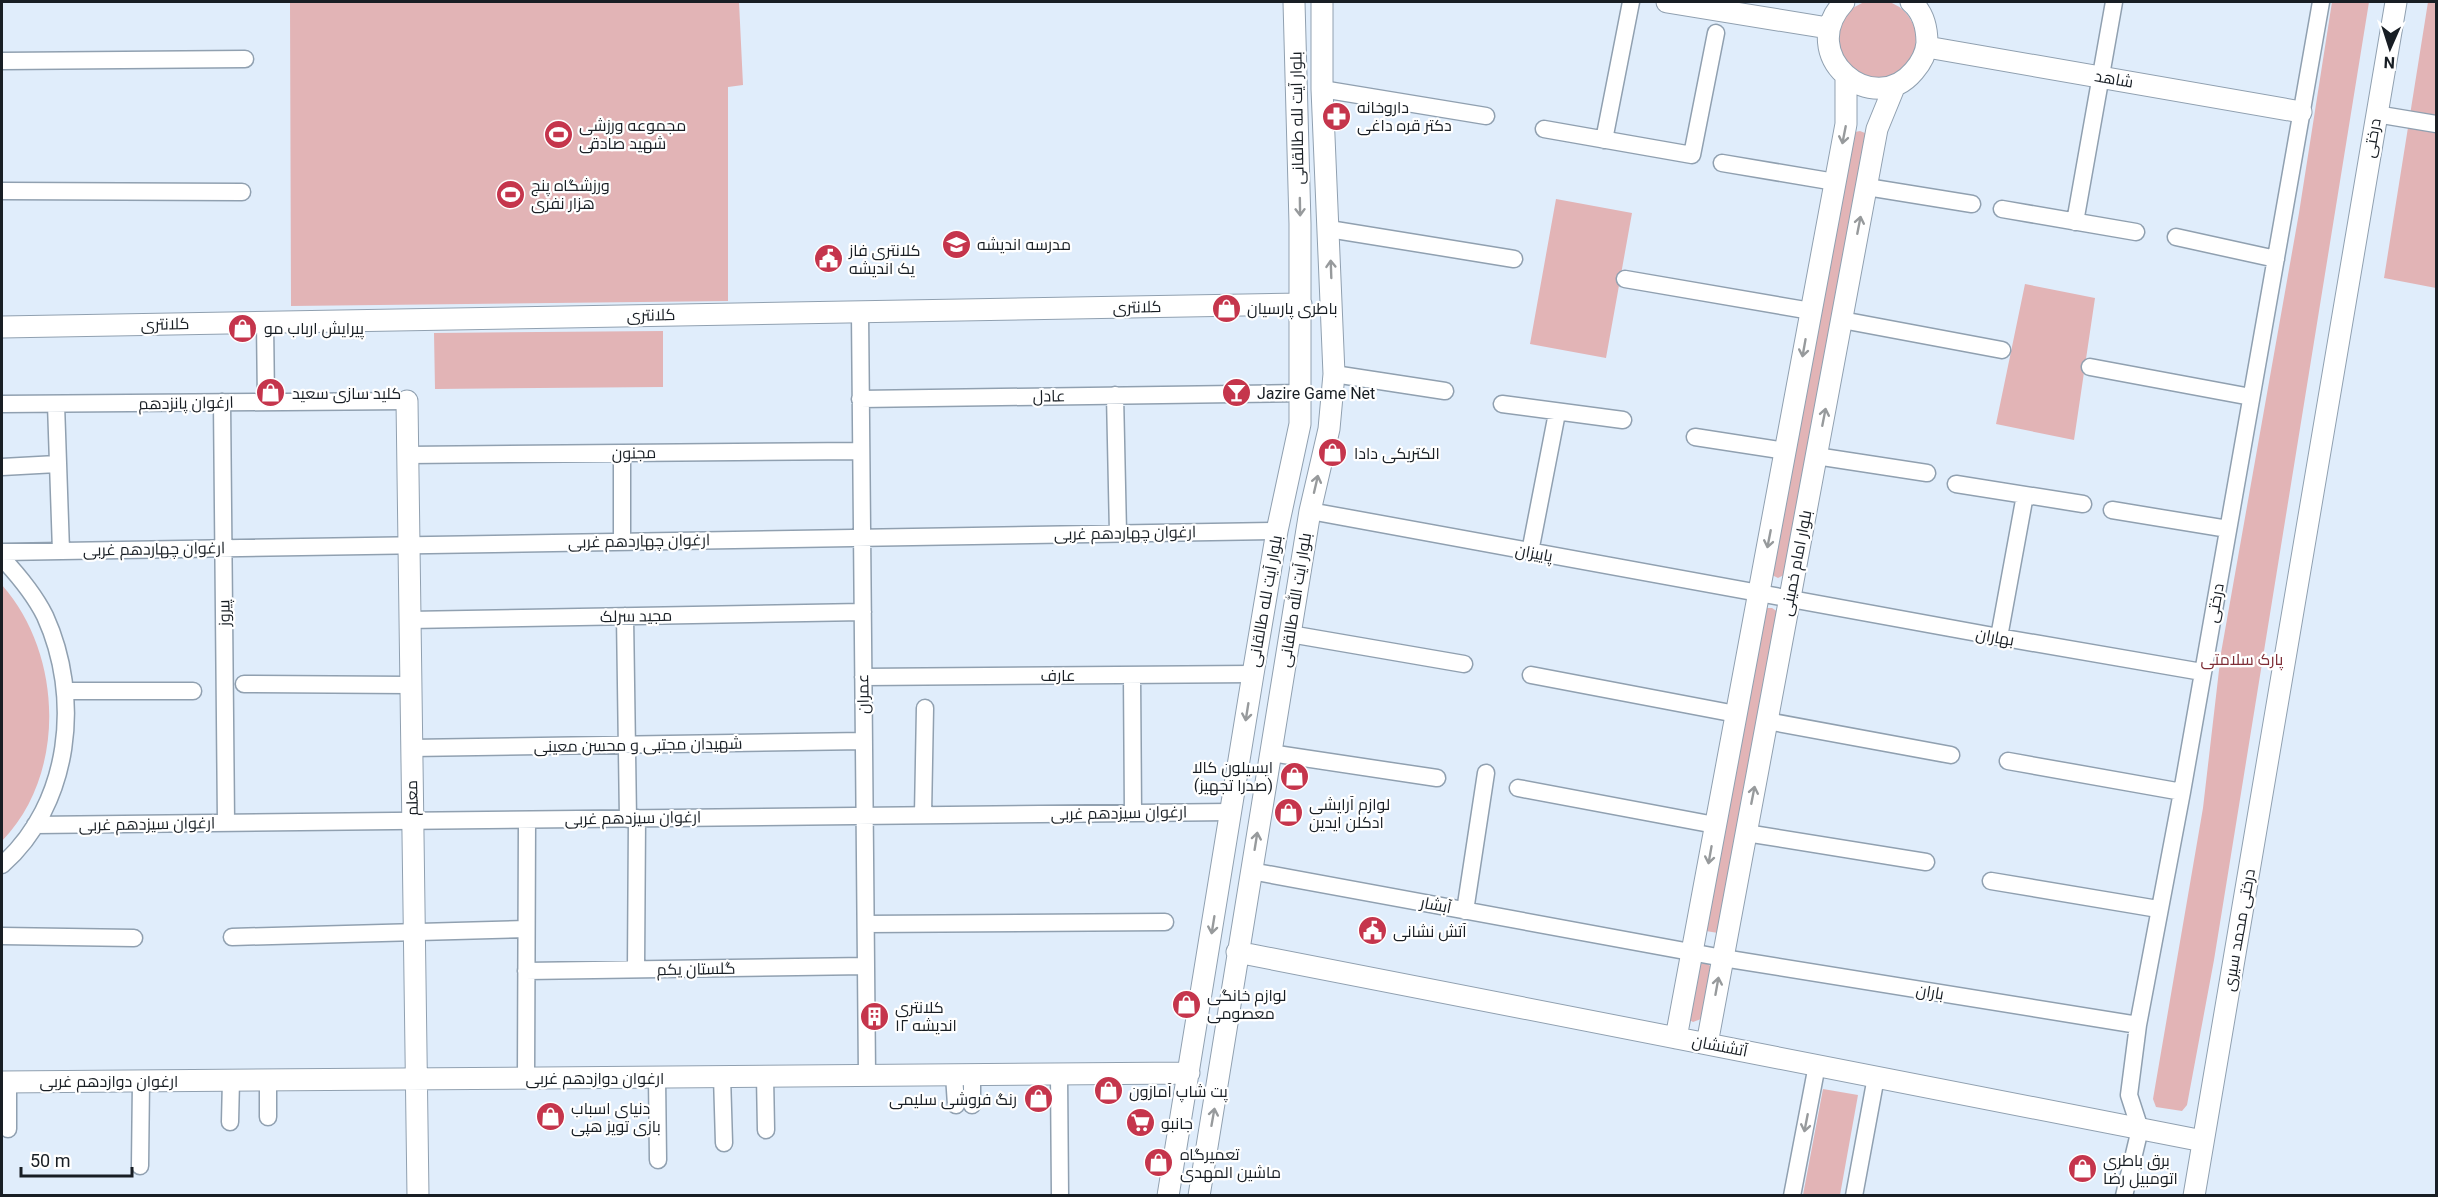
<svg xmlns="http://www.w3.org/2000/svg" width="2438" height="1197" font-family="Roboto,Cairo,sans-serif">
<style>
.green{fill:#e2b4b6}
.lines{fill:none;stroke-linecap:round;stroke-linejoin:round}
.minor-casing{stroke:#90a0b0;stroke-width:19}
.tertiary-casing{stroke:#90a0b0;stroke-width:23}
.minor{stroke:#fff;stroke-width:16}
.tertiary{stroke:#fff;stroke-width:21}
.oneway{stroke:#979a9c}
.labels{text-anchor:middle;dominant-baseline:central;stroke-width:4.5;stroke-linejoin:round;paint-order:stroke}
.street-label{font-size:16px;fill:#181e24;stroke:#fff}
.poi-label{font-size:16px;fill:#181e24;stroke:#fff;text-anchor:start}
.park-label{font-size:16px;fill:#7d2c35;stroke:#fff}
</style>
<rect width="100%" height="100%" fill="#e0edfb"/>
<!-- green -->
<path class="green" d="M1838 39a39 39 0 1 1 78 0a39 39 0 1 1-78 0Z
M290,2H739L743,85L728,87V301L291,306Z
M2332,2H2369L2214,960L2187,1105L2182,1111L2156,1107L2153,1099L2203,808L2221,653L2299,213Z
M2428,2H2436V288L2384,278Z
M1860,131L1865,133L1869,140L1784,575L1778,578L1772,575L1855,132Z
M1556,199L1632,213L1606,358L1530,344Z
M2025,284L2095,298L2074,440L1996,424Z
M663,331V387L435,389L434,333Z
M2,585C63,654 67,774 2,841Z
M1766,608H1772L1778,612L1718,933L1706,931Z
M1707,963L1711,967L1701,1019L1693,1022L1688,1019L1699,964Z
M1823,1089L1858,1095L1840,1195H1803Z"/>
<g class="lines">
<defs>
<path id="minor" d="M2,61L245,59
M1322,89L1486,116
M2376,114L2436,124
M1544,129L1692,155L1716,33
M1604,140L1631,2
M1722,163L1835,182
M1867,187L1972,204
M2,191L242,192
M2002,209L2136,232
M2075,222L2114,2
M1329,229L1514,259
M2176,237L2276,259
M1625,279L1811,311
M860,312L867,1075
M1842,320L2002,350
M265,322L266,402
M2090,367L2251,397
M1334,374L1445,391
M1115,395L1118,533
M860,399L1301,393
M222,402L226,823
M2,404L407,401
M56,404L61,551
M1502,404L1623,420
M1695,437L1786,451
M622,453V542
M407,455L861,451
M1816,456L1927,473
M2,467L57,464
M1956,484L2083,504
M2112,510L2228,529
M1310,511L1999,637L2202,672
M2,552L1277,531
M1530,552L1557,413
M2,558C18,575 34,594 45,616C82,697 71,804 2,865
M625,616L628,819
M409,620L863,612
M1290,634L1464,664
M1999,637L2025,495
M1132,675L1133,813
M1531,675L1736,714
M863,677L1253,674
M244,684L410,685
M66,691H193
M1767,721L1951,755
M411,748L864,741
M1270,753L1437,778
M2008,761L2182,792
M1518,788L1715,825
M923,815L925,708
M35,825L1231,812
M1746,833L1926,862
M1251,871L1723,958L2138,1025
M1991,881L2158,909
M1465,911L1486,773
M866,924L1165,922
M2,936L134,938
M232,937L526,929
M636,969L637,818
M526,971L866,966
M1059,1074L1060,1196
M954,1075L956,1105
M722,1076L724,1143
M765,1076L766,1130
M657,1077L658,1160
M526,1078L527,820
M972,1105V1074
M268,1117V1080
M230,1122L231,1080
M8,1129V1082
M140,1166L141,1081
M1792,1196L1817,1065
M1854,1196L1876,1077
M2124,1196L2140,1129L2129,1095L2138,1025L2182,792L2321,2"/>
<path id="tertiary" d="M1667,2L1828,28
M1844,2C1795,55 1873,120 1914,71C1921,63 1926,53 1927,43C1927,27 1923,12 1911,2
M1927,47L2301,112
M2,327L1301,304
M407,401L418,1196
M1237,952L2203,1141
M1676,1038L1846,124V77
M1707,1044L1877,129L1895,85
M2,1082L1189,1073
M1168,1196L1253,674L1277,531L1300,424V224L1294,2
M1199,1196L1310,511L1329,429L1334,374L1322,89V2
M2194,1196L2396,2"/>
</defs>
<!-- minor casing -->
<use href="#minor" class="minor-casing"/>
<!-- tertiary casing -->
<use href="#tertiary" class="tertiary-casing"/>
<!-- minor -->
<use href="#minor" class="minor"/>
<!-- tertiary -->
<use href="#tertiary" class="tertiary"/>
</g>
<!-- one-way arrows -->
<defs><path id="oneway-shaft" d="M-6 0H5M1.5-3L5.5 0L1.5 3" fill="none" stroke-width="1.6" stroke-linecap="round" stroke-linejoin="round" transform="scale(1.5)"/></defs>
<g class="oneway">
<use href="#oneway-shaft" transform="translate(1844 135) rotate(101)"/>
<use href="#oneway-shaft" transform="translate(1300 207) rotate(89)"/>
<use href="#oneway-shaft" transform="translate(1859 225) rotate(-79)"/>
<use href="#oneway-shaft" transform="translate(1331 269) rotate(-92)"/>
<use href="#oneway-shaft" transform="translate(1804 348) rotate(100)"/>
<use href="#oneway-shaft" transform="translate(1824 417) rotate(-79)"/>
<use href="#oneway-shaft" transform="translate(1316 484) rotate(-77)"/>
<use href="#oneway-shaft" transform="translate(1769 539) rotate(101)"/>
<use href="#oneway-shaft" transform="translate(1247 712) rotate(99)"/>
<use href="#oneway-shaft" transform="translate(1753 795) rotate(-79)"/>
<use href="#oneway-shaft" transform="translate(1256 841) rotate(-81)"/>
<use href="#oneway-shaft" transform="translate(1710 855) rotate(100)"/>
<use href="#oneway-shaft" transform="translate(1213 925) rotate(99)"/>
<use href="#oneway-shaft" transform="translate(1717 986) rotate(-80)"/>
<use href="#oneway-shaft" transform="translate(1213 1117) rotate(-80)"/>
<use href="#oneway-shaft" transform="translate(1806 1123) rotate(101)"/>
</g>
<!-- icons -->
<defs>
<symbol id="pharmacy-disc" viewBox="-11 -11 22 22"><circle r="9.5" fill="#c5354c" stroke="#fff"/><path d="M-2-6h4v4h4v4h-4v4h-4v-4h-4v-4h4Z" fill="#fff"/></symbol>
<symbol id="stadium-disc" viewBox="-11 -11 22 22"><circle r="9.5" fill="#c5354c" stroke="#fff"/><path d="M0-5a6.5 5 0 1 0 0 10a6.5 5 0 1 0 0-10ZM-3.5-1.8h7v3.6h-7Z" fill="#fff"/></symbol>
<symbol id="school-disc" viewBox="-11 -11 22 22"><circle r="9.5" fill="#c5354c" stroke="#fff"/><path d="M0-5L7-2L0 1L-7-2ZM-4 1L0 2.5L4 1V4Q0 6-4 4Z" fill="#fff"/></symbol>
<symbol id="civic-disc" viewBox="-11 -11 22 22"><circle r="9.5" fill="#c5354c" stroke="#fff"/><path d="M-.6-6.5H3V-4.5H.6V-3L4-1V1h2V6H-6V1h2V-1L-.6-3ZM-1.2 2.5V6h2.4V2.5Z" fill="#fff"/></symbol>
<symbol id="shop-disc" viewBox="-11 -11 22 22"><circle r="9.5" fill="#c5354c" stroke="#fff"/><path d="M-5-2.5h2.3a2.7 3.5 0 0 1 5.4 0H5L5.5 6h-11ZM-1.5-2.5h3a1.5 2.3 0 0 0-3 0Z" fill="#fff"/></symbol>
<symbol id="bar-disc" viewBox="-11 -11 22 22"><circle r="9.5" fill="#c5354c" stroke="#fff"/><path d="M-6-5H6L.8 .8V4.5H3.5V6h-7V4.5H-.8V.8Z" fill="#fff"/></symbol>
<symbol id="building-disc" viewBox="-11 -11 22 22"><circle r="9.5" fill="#c5354c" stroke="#fff"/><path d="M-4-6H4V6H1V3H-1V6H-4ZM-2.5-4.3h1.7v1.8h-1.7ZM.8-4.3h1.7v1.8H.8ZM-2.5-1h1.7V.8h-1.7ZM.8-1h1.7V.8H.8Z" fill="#fff"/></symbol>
<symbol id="supermarket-disc" viewBox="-11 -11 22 22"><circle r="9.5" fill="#c5354c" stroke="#fff"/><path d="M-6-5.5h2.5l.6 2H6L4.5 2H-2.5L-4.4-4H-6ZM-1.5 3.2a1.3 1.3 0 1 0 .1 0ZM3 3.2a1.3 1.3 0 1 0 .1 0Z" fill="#fff"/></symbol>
</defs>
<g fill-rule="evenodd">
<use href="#pharmacy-disc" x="1320" y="100" width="33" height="33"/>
<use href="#stadium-disc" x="542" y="118" width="33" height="33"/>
<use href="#stadium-disc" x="494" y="178" width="33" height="33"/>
<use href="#school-disc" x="940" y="228" width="33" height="33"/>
<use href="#civic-disc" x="812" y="242" width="33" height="33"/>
<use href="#shop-disc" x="1210" y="292" width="33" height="33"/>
<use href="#shop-disc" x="226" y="312" width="33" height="33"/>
<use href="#shop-disc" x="254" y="376" width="33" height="33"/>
<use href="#bar-disc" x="1220" y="376" width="33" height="33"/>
<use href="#shop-disc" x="1316" y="436" width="33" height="33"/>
<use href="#shop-disc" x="1278" y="760" width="33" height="33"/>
<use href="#shop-disc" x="1272" y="796" width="33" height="33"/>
<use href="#civic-disc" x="1356" y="914" width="33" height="33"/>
<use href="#shop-disc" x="1170" y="988" width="33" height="33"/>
<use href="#building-disc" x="858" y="1000" width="33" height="33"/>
<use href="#shop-disc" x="1092" y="1074" width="33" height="33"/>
<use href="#shop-disc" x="1022" y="1082" width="33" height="33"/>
<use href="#shop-disc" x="534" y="1100" width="33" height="33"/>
<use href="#supermarket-disc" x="1124" y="1106" width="33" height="33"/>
<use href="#shop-disc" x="1142" y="1146" width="33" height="33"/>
<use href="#shop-disc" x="2066" y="1152" width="33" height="33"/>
</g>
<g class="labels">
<!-- street labels -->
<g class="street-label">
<text transform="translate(2114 79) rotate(10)">شاهد</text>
<text transform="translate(1297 118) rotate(-91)">بلوار آیت لله طالقانی</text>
<text transform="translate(2372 138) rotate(-80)">درختی</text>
<text transform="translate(1137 307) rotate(-1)">کلانتری</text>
<text transform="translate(651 315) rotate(-1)">کلانتری</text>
<text transform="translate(165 324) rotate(-1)">کلانتری</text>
<text transform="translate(1049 396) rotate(-1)">عادل</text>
<text transform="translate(186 403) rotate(-1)">ارغوان پانزدهم</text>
<text transform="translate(634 453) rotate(-1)">مجنون</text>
<text transform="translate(1125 533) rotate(-1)">ارغوان چهاردهم غربی</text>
<text transform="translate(639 541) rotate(-1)">ارغوان چهاردهم غربی</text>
<text transform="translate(154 549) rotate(-1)">ارغوان چهاردهم غربی</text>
<text transform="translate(1534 553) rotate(10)">پاییزان</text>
<text transform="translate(1796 563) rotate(-79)">بلوار امام خمینی</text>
<text transform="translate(1295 600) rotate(-81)">بلوار آیت الله طالقانی</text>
<text transform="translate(1265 601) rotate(-80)">بلوار آیت لله طالقانی</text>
<text transform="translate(2215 603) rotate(-80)">درختی</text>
<text transform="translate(224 613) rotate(-91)">پیروز</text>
<text transform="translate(636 616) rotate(-1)">مجید سرلک</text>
<text transform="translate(1995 637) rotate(10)">بهاران</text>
<text x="1058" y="675">عارف</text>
<text transform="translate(863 694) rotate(-91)">عمران</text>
<text transform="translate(638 745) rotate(-1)">شهیدان مجتبی و محسن معینی</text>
<text transform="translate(412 798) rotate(-91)">معلم</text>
<text transform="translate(1119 813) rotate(-1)">ارغوان سیزدهم غربی</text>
<text transform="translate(633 818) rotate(-1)">ارغوان سیزدهم غربی</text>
<text transform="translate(147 824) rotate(-1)">ارغوان سیزدهم غربی</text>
<text transform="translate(1436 905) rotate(11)">آبشار</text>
<text transform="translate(2239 930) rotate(-80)">درختی محمد سیری</text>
<text transform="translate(696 969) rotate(-1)">گلستان یکم</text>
<text transform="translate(1930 992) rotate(9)">باران</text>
<text transform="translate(1720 1046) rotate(11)">آتشنشان</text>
<text x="595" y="1078">ارغوان دوازدهم غربی</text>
<text x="109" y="1081">ارغوان دوازدهم غربی</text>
</g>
<!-- poi labels -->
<g class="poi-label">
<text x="1357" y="107">داروخانه<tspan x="1357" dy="18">دکتر قره داغی</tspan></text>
<text x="579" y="125">مجموعه ورزشی<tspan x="579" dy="18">شهید صادقی</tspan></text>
<text x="531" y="185">ورزشگاه پنج<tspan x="531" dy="18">هزار نفری</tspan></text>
<text x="977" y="244">مدرسه اندیشه</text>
<text x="849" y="250">کلانتری فاز<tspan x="849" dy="18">یک اندیشه</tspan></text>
<text x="1247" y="308">باطری پارسيان</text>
<text x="264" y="328">پیرایش ارباب مو</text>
<text x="292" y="393">کلید سازی سعید</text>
<text x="1257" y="393">Jazire Game Net</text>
<text x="1354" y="453">الکتریکی دادا</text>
<text x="1273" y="767" text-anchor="end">اپسیلون کالا<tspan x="1273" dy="18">(صدرا تجهیز)</tspan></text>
<text x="1309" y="804">لوازم آرایشی<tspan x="1309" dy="18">ادکلن ایدین</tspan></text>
<text x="1393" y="931">آتش نشانی</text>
<text x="1207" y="995">لوازم خانگی<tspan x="1207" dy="18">معصومی</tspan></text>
<text x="895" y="1007">کلانتری<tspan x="895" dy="18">۱۲ اندیشه</tspan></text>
<text x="1129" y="1091">پت شاپ آمازون</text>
<text x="1017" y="1099" text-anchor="end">رنگ فروشی سلیمی</text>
<text x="571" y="1108">دنیای اسباب<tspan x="571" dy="18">بازی تویز هپی</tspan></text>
<text x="1161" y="1123">جانبو</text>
<text x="1180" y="1154">تعمیرگاه<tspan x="1180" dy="18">ماشین المهدی</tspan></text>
<text x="2103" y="1160">برق باطری<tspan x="2103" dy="18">اتومبیل رضا</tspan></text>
</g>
<!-- park labels -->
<g class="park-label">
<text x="2242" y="659">پارک سلامتی</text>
</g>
</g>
<!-- border -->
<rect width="2438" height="1197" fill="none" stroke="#181e24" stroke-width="6"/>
<!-- north arrow -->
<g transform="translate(2390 48) rotate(183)" stroke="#ffffff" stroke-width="4.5" paint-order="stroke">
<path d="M0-4.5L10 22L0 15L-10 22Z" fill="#181e24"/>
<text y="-9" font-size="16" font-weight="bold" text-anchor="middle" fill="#181e24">N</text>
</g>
<!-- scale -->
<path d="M21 1167v9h111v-9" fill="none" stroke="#181e24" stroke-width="3"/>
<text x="30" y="1167" font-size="18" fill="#181e24" stroke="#ffffff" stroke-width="4.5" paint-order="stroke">50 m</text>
</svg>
